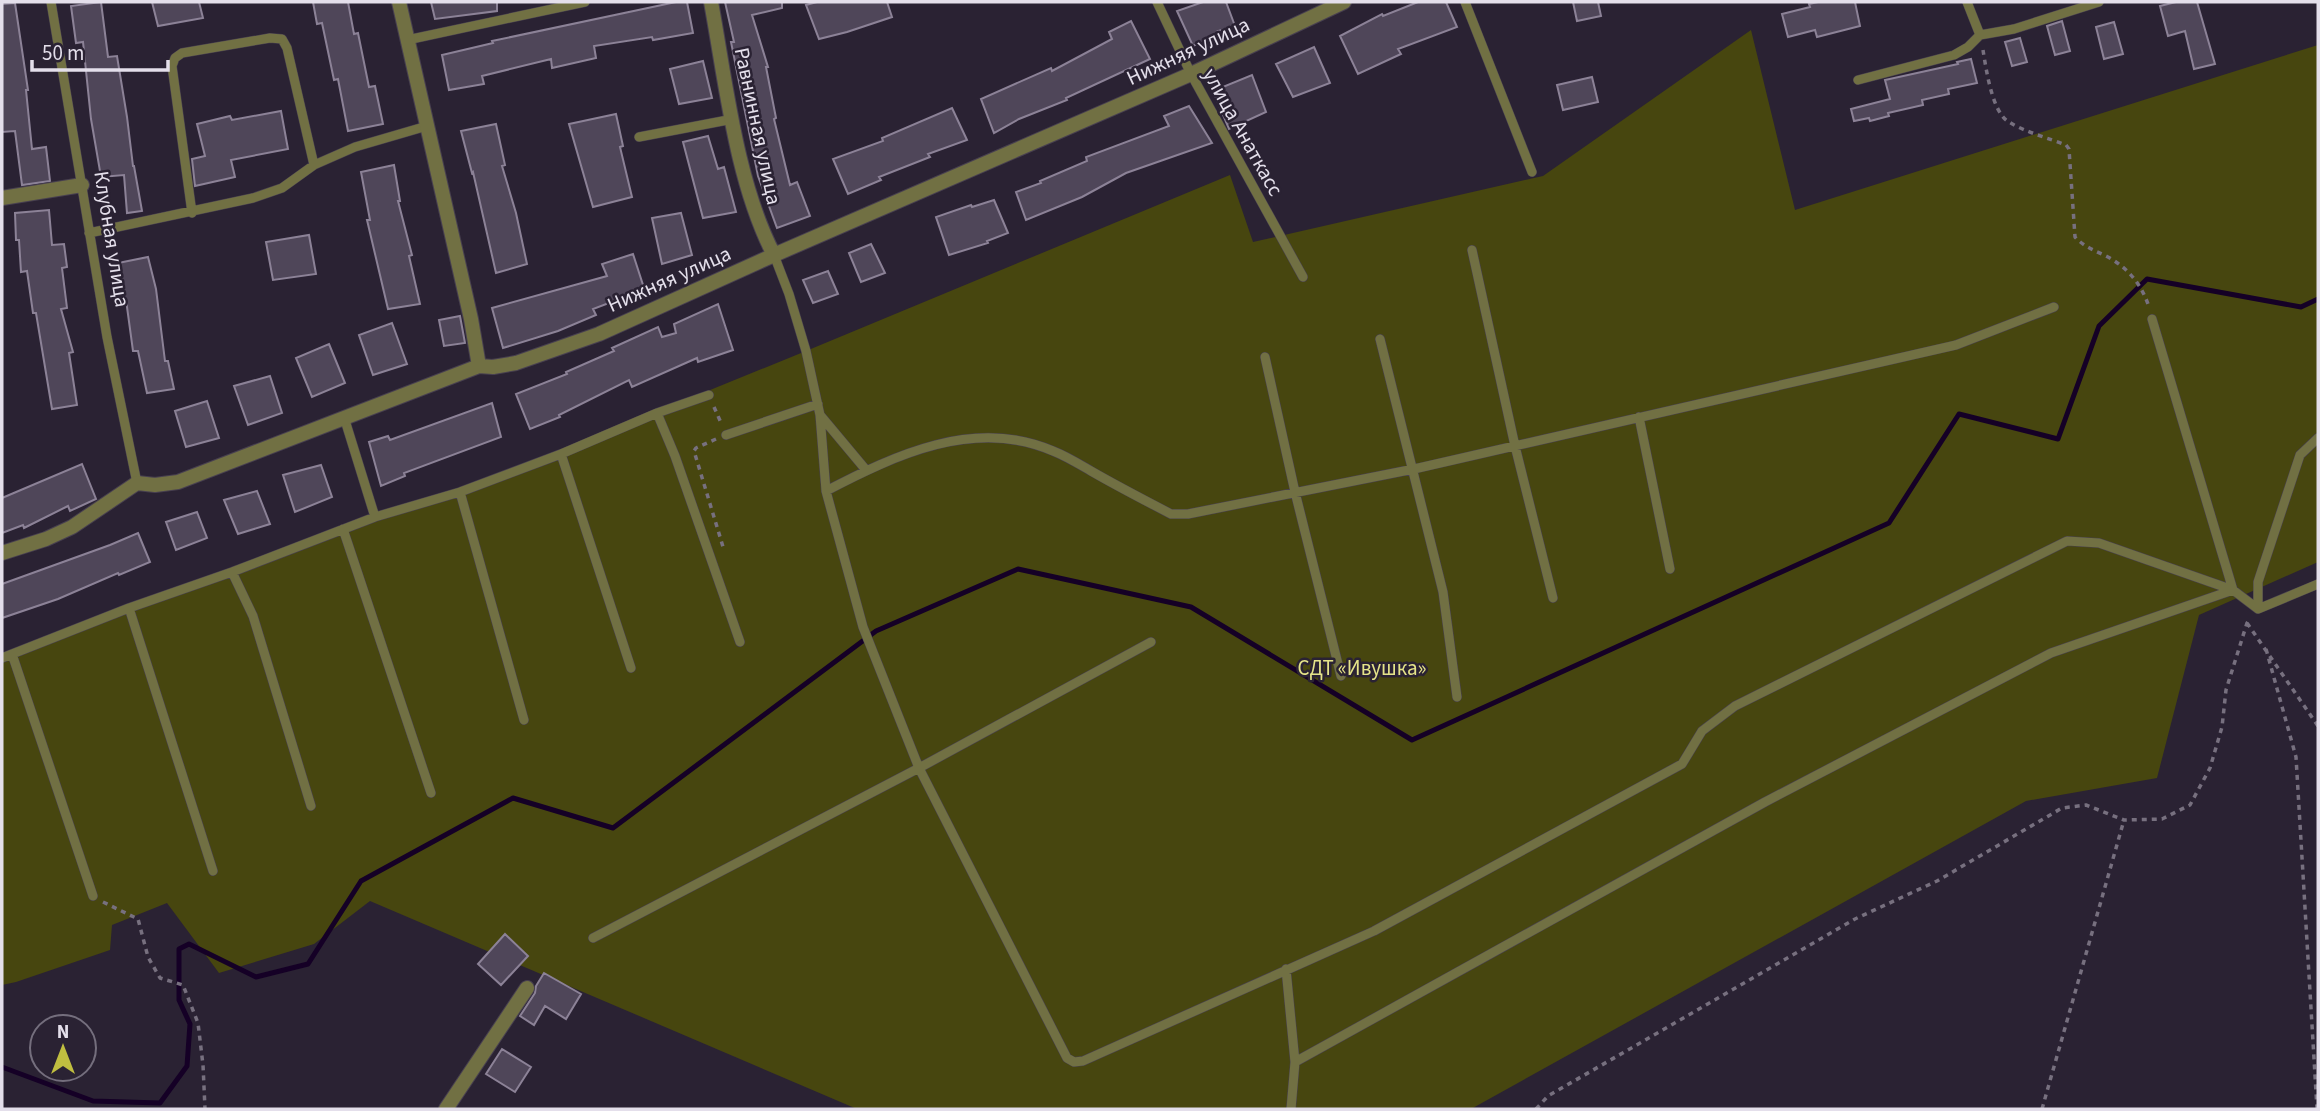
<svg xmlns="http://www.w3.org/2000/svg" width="2320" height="1111" font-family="'Source Sans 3',sans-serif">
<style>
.green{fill:#47460f}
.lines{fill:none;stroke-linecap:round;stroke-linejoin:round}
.stream{stroke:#150026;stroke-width:5}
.building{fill:#4f4659;stroke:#8c8297;stroke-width:2}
.lane-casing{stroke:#484050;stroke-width:10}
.street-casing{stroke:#484050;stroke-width:16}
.path{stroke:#77707f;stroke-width:3.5;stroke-dasharray:5 5;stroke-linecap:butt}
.lane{stroke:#717043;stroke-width:9}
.street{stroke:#717043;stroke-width:14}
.labels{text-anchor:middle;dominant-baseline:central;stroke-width:5;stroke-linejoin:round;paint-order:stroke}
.street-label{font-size:21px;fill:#e4dfeb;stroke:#2a2233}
.park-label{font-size:21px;fill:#e5e489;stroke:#2a2233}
</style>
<rect width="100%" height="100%" fill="#2a2233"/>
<!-- green -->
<path class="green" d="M1751,30L1795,210L2318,45V562L2199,615L2157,778L2026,801L1471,1109H857L370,901L314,944L219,973L167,903L112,925L110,950L16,982L2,985V658L129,608L460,492L806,351L1230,175L1253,242L1543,176Z"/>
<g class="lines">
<!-- stream -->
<path class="stream" d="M2,1067L93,1101L160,1103L187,1066L190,1024L179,1000V949L189,944L256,977L308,964L361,881L513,798L613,828L876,631L1018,569L1191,607L1412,740L1889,523L1959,414L2058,439L2099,326L2147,279L2301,307L2318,299"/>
</g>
<!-- building -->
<path class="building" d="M101,2L108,57L117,56L127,117L133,166H134L142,211L127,213L124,175L101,177L91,119L83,42L76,43L71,6Z
M152,2H199L203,18L158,26Z
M313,2H348L354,34L358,33L369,87L375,86L383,124L348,131L338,79L334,80L322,23L317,24Z
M431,2H497V11L435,19Z
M676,2H687L693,33L653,40L652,37L594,46L596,58L552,68L551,59L482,76L484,84L449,90L442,55L493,43L492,41Z
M725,2H782V8L752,15L768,67H766L776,118L774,119L790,185L797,182L810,216L777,228L758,176L731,42H734Z
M817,2H887L892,17L847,32L819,39L806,5Z
M1203,2H1226L1235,26L1218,31L1220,34L1193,46L1177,11Z
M1418,2H1446L1457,27L1398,49L1401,54L1358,74L1340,36L1382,14L1383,16Z
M1573,2H1598L1601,16L1577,21Z
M1818,2H1855L1860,26L1817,37L1815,30L1788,37L1782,14L1810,7L1809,4Z
M2176,2H2197L2215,64L2194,69L2185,31L2168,36L2160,6Z
M15,3L28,90H26L32,149L46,147L50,181L22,185L15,131L2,132V4Z
M1131,21L1150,59L1066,98L1067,100L1019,119L994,133L981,99L1051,68L1052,71L1112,39L1109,32Z
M2062,21L2070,51L2055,55L2047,26Z
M2114,22L2123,54L2104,59L2096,27Z
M2020,38L2027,62L2012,66L2005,42Z
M1314,47L1330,83L1293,97L1276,64Z
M1971,59L1977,83L1948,89L1949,94L1922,100L1923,105L1888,113L1889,116L1870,121L1869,118L1854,121L1851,109L1890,99L1885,80L1958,64L1957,62Z
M703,61L712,98L679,104L670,69Z
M1252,75L1266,112L1229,129L1213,91Z
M1592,77L1598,102L1563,110L1557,85Z
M1189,106L1212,143L1126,173L1082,197L1026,220L1016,192L1041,183L1040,181L1087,161L1086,157L1169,126L1164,116Z
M952,108L967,140L928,154L930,157L879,177L881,180L848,194L833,159L883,141L882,138Z
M281,111L288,149L231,160L235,177L195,186L192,159L205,156L197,124L230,116L232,120Z
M616,114L623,146L620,147L632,197L593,207L569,124Z
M496,124L505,165L502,166L516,213L527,264L496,273L473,172L472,173L461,131Z
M708,136L718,169L724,167L736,212L703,218L683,142Z
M394,165L400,201H398L412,255L409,256L420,304L388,309L367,220H370L361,172Z
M994,200L1008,233L987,241L988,243L949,255L936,217L971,205L972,207Z
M49,210L52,245L64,244L67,267L62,268L67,308L61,309L73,352L69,353L77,405L52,409L36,313H33L27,271L21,272L19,240H16L15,213Z
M681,213L692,255L662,264L652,218Z
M309,235L316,274L273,280L266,242Z
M871,244L885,273L861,282L849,253Z
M633,254L643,285V290L593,309L596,315L558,331L503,348L492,308L607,276L602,264Z
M148,257L156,289L165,361H168L174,389L147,393L138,351H133L127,307L118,263Z
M828,271L838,294L813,303L803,280Z
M718,304L733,350L698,362L697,358L632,387L629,380L559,415L560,417L530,429L516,394L567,374L566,372L614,351L612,348L658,327L662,337L676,333L674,324Z
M460,316L465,343L444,346L439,320Z
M392,323L407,364L373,375L359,335Z
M329,344L345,383L312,397L296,358Z
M270,376L282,413L248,425L234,386Z
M207,401L219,438L186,447L175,411Z
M492,403L501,437L404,473L405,476L381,486L369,442L388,436L390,440Z
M82,464L96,499L70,511L68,506L24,528L23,525L2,533V498Z
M321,465L332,497L295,512L283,475Z
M257,491L270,524L238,534L224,500Z
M197,512L207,538L176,550L166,522Z
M138,533L150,562L119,575L118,573L58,599L2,618V584L110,545Z
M505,934L528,956L501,985L478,964Z
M544,973L581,994L566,1019L545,1006L534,1025L520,1016L535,993L536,986Z
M502,1049L531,1067L515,1092L486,1074Z"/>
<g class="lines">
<defs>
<path id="lane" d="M51,2L107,337L137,483
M1157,2L1191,74L1303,277
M1465,2L1532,172
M1967,2L1980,35L2014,29L2099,2
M407,40L585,2
M1858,80L1954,55L1968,47L1980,35
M639,137L733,119
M192,213L172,66L175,58L182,53L270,38L282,39L287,48L314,165
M89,233L253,198L282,188L314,165L355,147L427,126
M1472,250L1515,446L1553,598
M774,255L789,294L806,351L820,415L826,491L863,627L919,768L1067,1058L1074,1062L1083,1061L1374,931L1682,764L1702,731L1735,706L2067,541L2099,543L2233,590L2258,609L2318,584
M1380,339L1443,592L1457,697
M1265,357L1295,492L1341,676
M657,413L675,456L740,642
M820,415L866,470
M344,417L375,517
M1639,417L1670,569
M726,435L818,404
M561,454L631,668
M826,491C895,455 975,417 1053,451C1066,456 1079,464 1091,471C1117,486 1144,500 1171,514H1188L1414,469L1956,345L2054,307
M460,492L524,720
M343,529L431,793
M232,572L253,616L311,806
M129,608L213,871
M2258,609V582L2300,455L2318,438
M12,654L93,896
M2,658L129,608L232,572L375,517L460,492L561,454L657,413L709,395
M593,938L919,768L1151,642
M1286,969L1295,1062L1291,1109
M1295,1062L1765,802L2051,653L2233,590L2152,319"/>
<path id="street" d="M399,2L471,319L479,366
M711,2C726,83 736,182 774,255
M2,198L82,185
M2,553L46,539L72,527L137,483L155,485L178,482L479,366L493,367L516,363L599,334L774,255L1191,74L1344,2
M446,1109L527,988"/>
</defs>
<!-- lane casing -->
<use href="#lane" class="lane-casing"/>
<!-- street casing -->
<use href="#street" class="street-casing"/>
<!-- path -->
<path class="path" d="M1983,50C1986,68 1992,113 2009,122C2025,132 2048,138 2066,145L2069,149L2075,237C2084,247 2096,251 2108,257C2128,268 2142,285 2149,307
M714,407L722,425
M716,439L696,448L694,451L724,550
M2247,623L2318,726
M2266,649L2296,757L2317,1109
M103,902L138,919L148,957L160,978L183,985L198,1023L203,1065L205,1109
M1536,1109L1548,1096L1855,919L1937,881L2062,808L2086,805L2124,820L2162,819L2190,805L2210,768L2222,727L2226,690L2247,623L2250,619
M2042,1109L2124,820"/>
<!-- lane -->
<use href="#lane" class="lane"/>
<!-- street -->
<use href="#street" class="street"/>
</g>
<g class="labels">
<!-- street labels -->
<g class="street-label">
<text transform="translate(1188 51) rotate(-25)">Нижняя улица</text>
<text transform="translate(758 126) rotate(78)">Равнинная улица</text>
<text transform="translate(1243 132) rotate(61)">улица Анаткасс</text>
<text transform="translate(112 239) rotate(81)">Клубная улица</text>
<text transform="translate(669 279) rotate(-24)">Нижняя улица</text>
</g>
<!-- park labels -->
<g class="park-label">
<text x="1362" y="668">СДТ «Ивушка»</text>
</g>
</g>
<!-- border -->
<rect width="2320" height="1111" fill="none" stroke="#e4dfeb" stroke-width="7"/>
<!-- north arrow -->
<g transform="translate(63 1048)"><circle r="33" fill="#2a2233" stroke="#746e7d" stroke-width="2"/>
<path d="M0-5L12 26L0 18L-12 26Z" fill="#c0be40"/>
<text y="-10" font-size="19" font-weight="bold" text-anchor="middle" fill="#e4dfeb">N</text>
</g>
<!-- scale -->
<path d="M32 60v10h136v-10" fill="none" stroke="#e4dfeb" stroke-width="3.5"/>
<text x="42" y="60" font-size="21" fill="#e4dfeb" stroke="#2a2233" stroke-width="5" paint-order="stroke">50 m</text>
</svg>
